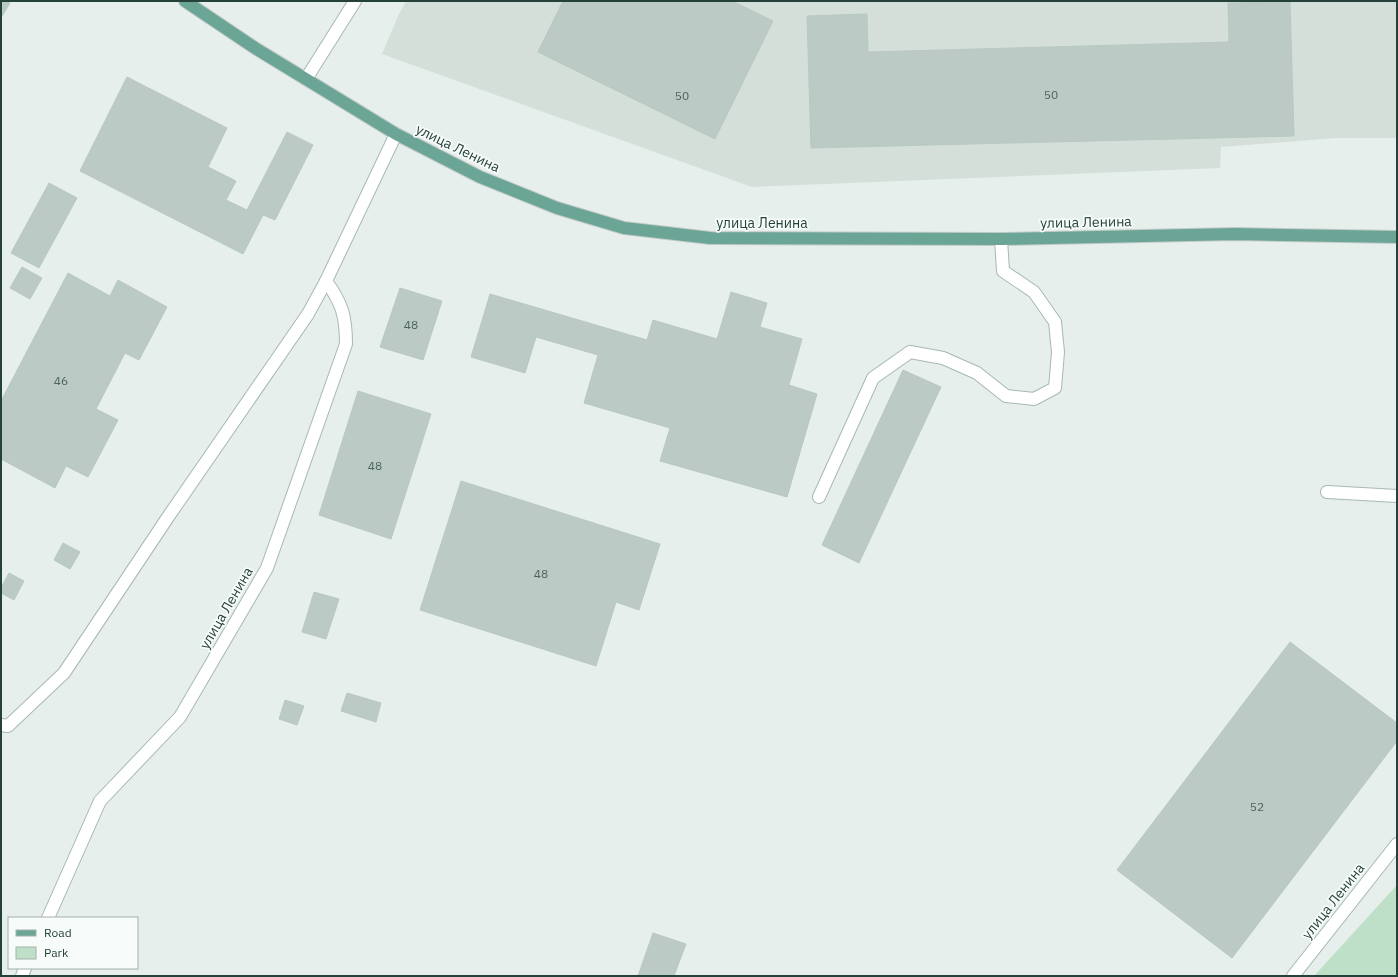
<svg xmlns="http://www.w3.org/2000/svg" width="1398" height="977" font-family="'IBM Plex Sans',sans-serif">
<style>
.built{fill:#d4dfda}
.green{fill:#bfe0c8}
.building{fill:#bbcac4;stroke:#b8c9c2}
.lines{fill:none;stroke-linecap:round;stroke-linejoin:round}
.service-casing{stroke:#a8b8b2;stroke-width:14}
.minor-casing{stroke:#a8b8b2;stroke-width:14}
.primary-casing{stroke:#c2cac8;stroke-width:14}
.service{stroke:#fff;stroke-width:12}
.minor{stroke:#fff;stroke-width:12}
.primary{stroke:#6aa596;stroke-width:12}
.labels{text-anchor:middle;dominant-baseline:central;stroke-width:3.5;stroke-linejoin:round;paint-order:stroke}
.number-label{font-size:12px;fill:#4a645c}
.street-label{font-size:14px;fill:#24423a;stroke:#f7fbf9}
</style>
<rect width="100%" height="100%" fill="#e6efeb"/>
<!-- built -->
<path class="built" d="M406,1H1397V138H1336L1221,147L1220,168L752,187L382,54L399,14Z"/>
<!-- green -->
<path class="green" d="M1397,885V976H1314Z"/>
<!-- building -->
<path class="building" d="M1,1L10,3L1,18Z
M563,1H732L773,21L715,139L538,52Z
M1290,2L1294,136L811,148L807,16L867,14L868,52L1229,42L1228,3Z
M127,77L227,128L208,167L236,181L226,200L247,210L287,132L313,145L275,220L263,215L243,254L80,171Z
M49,183L77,198L39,268L11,253Z
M22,267L42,278L30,299L10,288Z
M68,273L110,296L118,280L167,307L139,360L125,353L96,409L118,420L88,477L66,466L55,488L1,459V401Z
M400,288L442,301L423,360L380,347Z
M731,292L767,303L760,327L802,339L789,385L817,394L787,497L660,461L670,428L584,403L598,355L536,337L525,373L471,357L490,294L647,340L653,320L717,339Z
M903,370L941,387L859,563L822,545Z
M358,391L431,414L391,539L319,515Z
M461,481L660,544L639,610L616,602L596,666L420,610Z
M63,543L80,552L70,569L54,560Z
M9,573L24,581L14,600L1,593V588Z
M314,592L339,599L326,639L302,632Z
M1290,642L1397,723V741L1232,958L1117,870Z
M347,693L381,703L376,722L341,711Z
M285,700L304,706L297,725L279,719Z
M653,933L686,944L674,976H638Z"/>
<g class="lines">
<defs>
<path id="service" d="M306,79L355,1
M1327,492L1397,496
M819,497L873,378L910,352L943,358L977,373L1006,396L1034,399L1055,388L1058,352L1055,322L1034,292L1003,271L1001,239
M1,725L8,726L64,673L168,517L308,314L326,281"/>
<path id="minor" d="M48,918L100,801L180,717L267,568L346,344C346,316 342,303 326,281L396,134
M22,976L25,968
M1293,976L1397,844"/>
<path id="primary" d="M185,1L255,48L396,134L480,177L557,208L624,228L710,238L1001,239L1235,234L1397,237"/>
</defs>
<!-- service casing -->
<use href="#service" class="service-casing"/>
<!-- minor casing -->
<use href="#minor" class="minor-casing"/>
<!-- primary casing -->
<use href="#primary" class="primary-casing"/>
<!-- service -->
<use href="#service" class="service"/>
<!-- minor -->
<use href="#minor" class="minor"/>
<!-- primary -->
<use href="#primary" class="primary"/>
</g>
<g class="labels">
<!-- number labels -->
<g class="number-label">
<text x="1051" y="94">50</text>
<text x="682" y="95">50</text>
<text x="411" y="324">48</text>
<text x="61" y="380">46</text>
<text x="375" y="465">48</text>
<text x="541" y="573">48</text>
<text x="1257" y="806">52</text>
</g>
<!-- street labels -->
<g class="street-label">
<text transform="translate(458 148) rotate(26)">улица Ленина</text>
<text transform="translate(1086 222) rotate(-1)">улица Ленина</text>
<text x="762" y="223">улица Ленина</text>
<text transform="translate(226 608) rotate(-60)">улица Ленина</text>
<text transform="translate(1333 901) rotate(-52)">улица Ленина</text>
</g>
</g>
<!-- border -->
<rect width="1398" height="977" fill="none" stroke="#24423a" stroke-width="4"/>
<!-- legend -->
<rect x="8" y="917" width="130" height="52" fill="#f7fbf9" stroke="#a3b1ad"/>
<rect x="16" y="930" width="20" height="6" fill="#6aa596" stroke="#a3b1ad"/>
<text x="44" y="937" font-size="12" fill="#24423a">Road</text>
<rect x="16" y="947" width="20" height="12" fill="#bfe0c8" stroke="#a3b1ad"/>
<text x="44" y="957" font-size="12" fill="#24423a">Park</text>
</svg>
